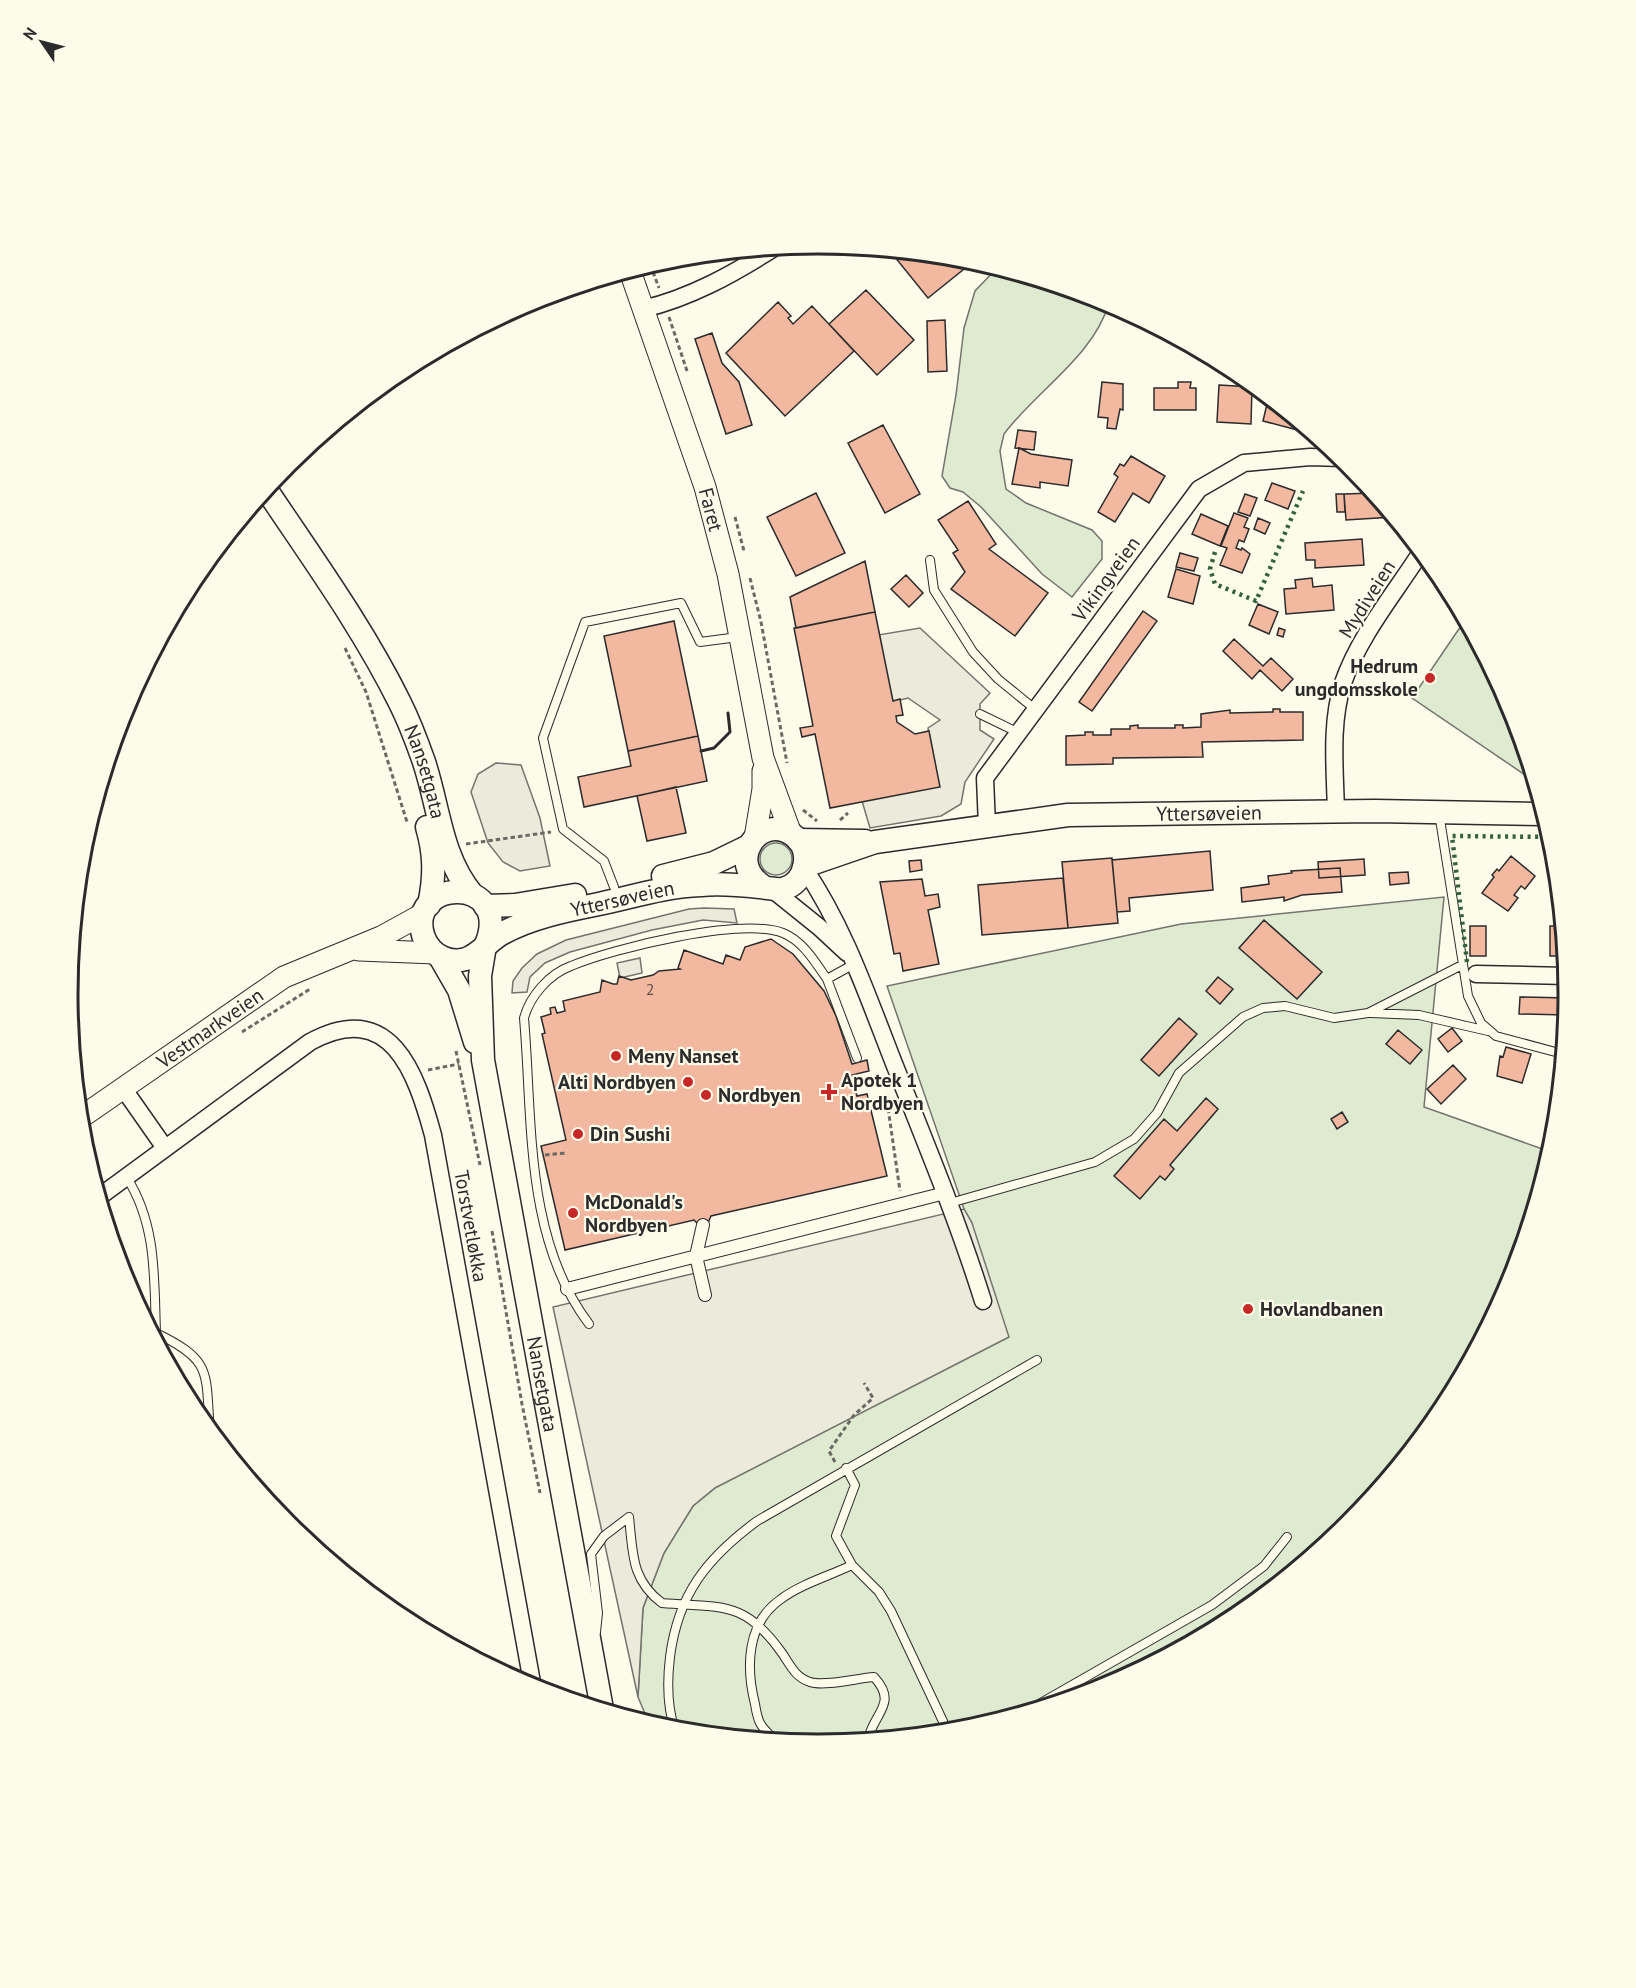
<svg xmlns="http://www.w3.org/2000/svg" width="1636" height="1988" font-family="'PT Sans',sans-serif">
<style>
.green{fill:#deebd1;stroke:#74746e;stroke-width:1.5}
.parking{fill:#eceadb;stroke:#74746e;stroke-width:1.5}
.building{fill:#f2b8a0;stroke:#2b2b2b;stroke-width:1.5}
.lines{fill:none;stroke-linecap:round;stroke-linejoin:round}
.service-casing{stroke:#2b2b2b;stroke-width:10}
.pedestrian-casing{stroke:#2b2b2b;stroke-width:14}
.minor-casing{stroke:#2b2b2b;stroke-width:19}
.tertiary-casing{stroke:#2b2b2b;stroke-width:23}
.secondary-casing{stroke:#2b2b2b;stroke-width:25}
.path{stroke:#6a6964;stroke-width:3;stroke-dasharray:4.5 3;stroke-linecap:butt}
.service{stroke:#fdfbea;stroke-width:8}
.pedestrian{stroke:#fdfbea;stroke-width:12}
.minor{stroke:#fdfbea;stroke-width:16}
.tertiary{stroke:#fdfbea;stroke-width:21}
.secondary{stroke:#fdfbea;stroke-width:22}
.hedge{stroke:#34623c;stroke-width:4.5;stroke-dasharray:3 4.5;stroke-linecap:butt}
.wall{stroke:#2b2b2b;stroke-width:3}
.poi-dot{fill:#c62828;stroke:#fdfbea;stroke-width:2}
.labels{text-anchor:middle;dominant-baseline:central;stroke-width:4.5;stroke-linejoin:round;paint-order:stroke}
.number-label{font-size:16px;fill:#5d4e48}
.street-label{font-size:20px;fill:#2b2b2b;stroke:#fdfbea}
.poi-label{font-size:20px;font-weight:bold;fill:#2b2b2b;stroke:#fdfbea;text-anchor:start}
.rim{fill:none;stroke:#2b2b2b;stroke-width:3}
</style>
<rect width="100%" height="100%" fill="#fdfbea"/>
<!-- green -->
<path class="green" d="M997,268L1109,303C1093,357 1037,390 1004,434L1000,451L1006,489L1026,503L1092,530L1102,541V559L1072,597L1042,574L981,507L963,492L950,488L942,476L956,395L964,328L975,291Z
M1465,620L1511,707L1534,781L1412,698Z
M760 859a16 16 0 1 1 32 0a16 16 0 1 1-32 0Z
M1444,897L1424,1107L1551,1152L1511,1282L1442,1411L1348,1525L1235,1618L1105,1687L964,1730L818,1744L671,1730L649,1723L638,1697L643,1608L664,1553L693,1506L715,1488L972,1223L964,1209L887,986L1181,924Z"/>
<!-- parking -->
<path class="parking" d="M920,628L990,693L980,704V730L994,739L965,782L961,804L941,816L870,828L862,801L939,785L928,728L940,720L908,698L892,702L878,635Z
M496,763L521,765L540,818L550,866L520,871L503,862L488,843L471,792L478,774Z
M704,908L734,909L737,923L703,920L652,930L570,952L545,963L530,977L527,992L512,993L513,981L522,968L537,954L566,940L689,909Z
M640,958L642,973L620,978L617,963Z
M964,1209L972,1223L1009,1337L715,1488L693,1506L664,1553L643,1608L638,1697L553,1307Z"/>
<!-- building -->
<path class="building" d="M890,251L965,258L974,261L928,298Z
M866,290L914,340L877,375L829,324Z
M778,302L791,316L788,318L793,324L812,306L854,351L785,416L726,353Z
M945,320L947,371L928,372L927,321Z
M1159,329L1176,338L1158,334Z
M712,333L722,363L739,382L752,425L726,434L695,339Z
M1102,382L1123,384V410L1120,409L1116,429L1107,428L1108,418L1098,417Z
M1178,382H1191L1190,388H1196V410H1154V388H1178Z
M1219,385L1252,387L1251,424L1217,422Z
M1267,404H1276L1306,428L1305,432L1263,421Z
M883,425L920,494L885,513L848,443Z
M1018,430L1036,432L1034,450L1015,448Z
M1019,448L1031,454L1072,460L1068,486L1040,482V488L1012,484Z
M1131,456L1165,476L1149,503L1133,493L1115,522L1098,512L1118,477L1114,474L1120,464L1124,466Z
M1272,483L1295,491L1288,509L1265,500Z
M816,493L845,553L796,576L767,517Z
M1373,493L1393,517L1346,520L1344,494Z
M1245,494L1257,498L1250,516L1238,512Z
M1336,494H1347H1344L1345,512H1337Z
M968,501L996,544L989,549L1048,593L1015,636L951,589L965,572L953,553L958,550L938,520Z
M1234,513L1248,518L1244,527L1249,529L1244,542L1239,540L1236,548L1241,550L1242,548L1250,554L1242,573L1220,565L1227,548L1221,546Z
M1201,514L1228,526L1220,546L1192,534Z
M1258,518L1270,523L1265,534L1254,529Z
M1362,539L1364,565L1315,568V560H1306L1305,543Z
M1180,553L1198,558L1194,571L1176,567Z
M865,561L875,612L796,628L790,597Z
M1176,569L1200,576L1193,604L1168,597Z
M906,575L923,593L909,607L891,589Z
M1312,578L1313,587L1332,585L1334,610L1286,614L1284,589L1296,588L1295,580Z
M1258,604L1278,612L1269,634L1249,625Z
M1143,611L1157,621L1092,711L1079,702Z
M875,612L893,701L900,699L903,715L896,716L897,722L915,734L929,731L940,787L830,808L815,734L802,737L800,728L813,726L794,628Z
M674,621L698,736L628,751L604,636Z
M1279,628L1285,630L1283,637L1277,635Z
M1234,639L1263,666L1271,658L1293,679L1282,691L1260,670L1252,679L1223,651Z
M1273,709H1280V712H1303V740L1202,742L1203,757L1113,758V764L1066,765V736L1085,735V732H1093V735H1111V729H1130V726L1138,725V728H1175V725H1183V728L1201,727V714L1230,710V713L1273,712Z
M698,736L707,781L584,807L578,777L631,766L628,751Z
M676,787L686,833L647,841L637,796Z
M1210,851L1213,890L1129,898L1130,911L1117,912L1112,860Z
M1511,856L1535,876L1525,889L1521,886L1514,895L1518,898L1508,911L1482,893L1494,877L1492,875L1497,869L1499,871Z
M1112,858L1118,923L1068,928L1062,862Z
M1364,859L1365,875L1319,878L1318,862Z
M921,860L922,870L910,872L909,861Z
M1340,868L1342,892L1302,895L1284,901V897L1242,902L1241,888L1269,884L1268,876L1292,873L1291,871Z
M1408,872L1409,883L1390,885L1389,873Z
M1063,878L1068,928L982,935L978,885Z
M922,879L925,896L938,894L940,907L928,910L939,964L903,971L900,953L894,954L880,882Z
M1264,920L1322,972L1297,999L1239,948Z
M1470,926H1486V956H1470Z
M1550,926H1562L1565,956H1550Z
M771,939L793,954L824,991L836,1016L852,1064L867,1060L869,1071L852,1075L857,1096L867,1094L887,1176L711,1216L708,1223L699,1225L694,1220L565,1250L541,1146L566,1140L542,1034L545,1033L541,1017L551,1014L550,1008L555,1007L557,1013L565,1011L563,1001L600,992L602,980L613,984H617L619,976L631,980L653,975L659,971L680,969L678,968L684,950L723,964L726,955L740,960L745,947Z
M1218,977L1233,989L1220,1004L1206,991Z
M1520,997L1568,998L1566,1015L1519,1014Z
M1179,1018L1197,1034L1159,1076L1141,1060Z
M1452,1028L1462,1041L1448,1052L1438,1039Z
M1398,1030L1422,1050L1410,1064L1386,1044Z
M1506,1047L1531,1054L1522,1083L1497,1076L1500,1056L1503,1057Z
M1453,1065L1466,1079L1441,1104L1427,1089Z
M1206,1098L1218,1109L1170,1165L1174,1169L1165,1180L1160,1176L1140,1199L1114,1176L1164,1119L1177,1131Z
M1342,1112L1348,1122L1337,1129L1331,1119Z"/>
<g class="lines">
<defs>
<path id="service" d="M930,560L934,590L973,652L998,679L1036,710
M980,714L1019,733
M1439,813L1468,996L1481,1023L1496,1036L1563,1054
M614,887L604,861L563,829L543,738L585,622L681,603L700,642L738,637
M827,979L857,1058
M1371,1013L1419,1015L1488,1031
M127,1178C157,1225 154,1279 156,1333C214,1361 205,1373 210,1431
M950,1203L1095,1162L1134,1139L1157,1113L1179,1073L1243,1017L1263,1008L1285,1006L1334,1018L1368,1013L1462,965
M589,1324C524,1238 533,1121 524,1018C530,996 549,974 571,966C614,948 741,917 783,933C803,941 815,962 827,979L856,963
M846,1468L855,1485L836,1536L852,1565L879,1592L891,1611L948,1732
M629,1517C633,1553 631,1580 662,1603C720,1608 744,1599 782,1653C791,1666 795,1677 810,1682C824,1687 858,1678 874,1677C899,1704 873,1713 868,1740
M596,1632L598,1613L591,1554L604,1536L629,1517
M1191,1642L1267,1592
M1025,1712L1212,1605L1264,1566L1287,1537
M675,1730C667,1707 667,1682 670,1657C678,1594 707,1558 757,1521L1037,1360
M775,1740C770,1735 763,1729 760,1723C757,1717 756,1710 755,1704C746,1668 746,1623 781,1599C801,1584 829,1576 852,1565"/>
<path id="pedestrian" d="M703,1225L696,1256L705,1295
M567,1289L945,1193"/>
<path id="minor" d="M643,309C690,298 733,274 774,248
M1336,812C1335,770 1330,723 1343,683C1359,636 1395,593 1421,552
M987,826L985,778L1199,489L1244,463L1310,457L1342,458
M804,868C846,930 868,998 895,1066C926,1144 958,1221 983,1301
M773,890L819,927L847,953
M1476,974L1567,976
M123,1088L165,1148
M99,1197L310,1042C391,998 416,1073 433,1135L533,1688"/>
<g id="tertiary">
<path id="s1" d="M630,271L705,487L728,574L763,758L791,834"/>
<path d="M755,838L763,789V771"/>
<path d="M359,950L435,953"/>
<path id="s2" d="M80,1118L284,977L381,937L423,914"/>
</g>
<g id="secondary">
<path id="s3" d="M266,489C312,558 363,628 400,703C409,721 417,742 424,762C439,807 441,857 472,894"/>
<path d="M427,827C435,854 435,877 429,905"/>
<path d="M798,840L865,841"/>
<path id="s4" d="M805,866L875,842L1068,815L1375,811L1544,814"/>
<path d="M663,876L714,863L749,846"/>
<path d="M485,906L515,905L575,895"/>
<path id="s5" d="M487,942C511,875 407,878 423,935C426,945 434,955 444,958C451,961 459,961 466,959C481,954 489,940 503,933C530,918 564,911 594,905C629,898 665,886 701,885C721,883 741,885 760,887C768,888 775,890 783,889C807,883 813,849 793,835C760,812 724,862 764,887"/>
<path id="s6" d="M485,946L480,976L483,1060L602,1709"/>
<path d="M440,957L459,990L475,1042"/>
</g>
</defs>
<!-- service casing -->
<use href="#service" class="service-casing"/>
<!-- pedestrian casing -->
<use href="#pedestrian" class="pedestrian-casing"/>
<!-- minor casing -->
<use href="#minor" class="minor-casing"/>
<!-- tertiary casing -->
<use href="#tertiary" class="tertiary-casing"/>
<!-- secondary casing -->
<use href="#secondary" class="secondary-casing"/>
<!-- path -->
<path class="path" d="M653,272L659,288
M669,317L688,374
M735,517L744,551
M750,578L761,622L787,763
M345,648L366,692L407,822
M803,810L817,821
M840,820L848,813
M466,844L551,832
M242,1032L310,989
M456,1051L480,1165
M428,1070L459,1064
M855,1086L882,1080
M886,1094L900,1191
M83,1142L90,1136
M545,1155L566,1153
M492,1231L522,1404L540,1493
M835,1462L829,1451L854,1415L873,1398L864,1383"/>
<!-- service -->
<use href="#service" class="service"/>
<!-- pedestrian -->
<use href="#pedestrian" class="pedestrian"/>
<!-- minor -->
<use href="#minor" class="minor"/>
<!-- tertiary -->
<use href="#tertiary" class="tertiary"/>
<!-- secondary -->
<use href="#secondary" class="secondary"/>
<!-- hedge -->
<path class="hedge" d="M1215,552L1210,569L1215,584L1256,601L1303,491
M1467,962L1452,836L1551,837"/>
<!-- wall -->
<path class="wall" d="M701,751L714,748L730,732L728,713"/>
</g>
<!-- markers -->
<g class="poi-dot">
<circle cx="1430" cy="678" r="6"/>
<circle cx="616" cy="1056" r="6"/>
<circle cx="688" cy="1082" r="6"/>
<path d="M826 1083h6v6h6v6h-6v6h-6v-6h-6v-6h6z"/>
<circle cx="706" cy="1095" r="6"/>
<circle cx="578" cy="1134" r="6"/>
<circle cx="573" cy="1213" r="6"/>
<circle cx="1248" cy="1309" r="6"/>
</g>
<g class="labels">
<!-- number labels -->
<g class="number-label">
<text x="650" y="989">2</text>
</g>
<!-- street labels -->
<g class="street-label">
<text stroke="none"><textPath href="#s1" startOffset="252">Faret</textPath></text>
<text transform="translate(1106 579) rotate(-54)">Vikingveien</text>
<text transform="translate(1367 599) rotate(-58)">Mydiveien</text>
<text stroke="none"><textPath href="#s3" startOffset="326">Nansetgata</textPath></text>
<text stroke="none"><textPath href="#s4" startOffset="410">Yttersøveien</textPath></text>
<text stroke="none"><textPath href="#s5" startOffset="360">Yttersøveien</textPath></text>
<text stroke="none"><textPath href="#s2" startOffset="158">Vestmarkveien</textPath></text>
<text transform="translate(471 1226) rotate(80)">Torstvetløkka</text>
<text stroke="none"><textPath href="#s6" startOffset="444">Nansetgata</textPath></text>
</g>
<!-- poi labels -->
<g class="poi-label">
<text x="1418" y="666" text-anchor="end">Hedrum<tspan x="1418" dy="23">ungdomsskole</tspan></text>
<text x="628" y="1056">Meny Nanset</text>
<text x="841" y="1080">Apotek 1<tspan x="841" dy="23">Nordbyen</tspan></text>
<text x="676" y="1082" text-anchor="end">Alti Nordbyen</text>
<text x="718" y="1095">Nordbyen</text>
<text x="590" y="1134">Din Sushi</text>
<text x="585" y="1202">McDonald's<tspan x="585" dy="23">Nordbyen</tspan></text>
<text x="1260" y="1309">Hovlandbanen</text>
</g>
</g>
<!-- crop -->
<path d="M0 0H1636V1988H0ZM78 994a740 740 0 1 1 1480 0a740 740 0 1 1-1480 0Z" fill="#fdfbea" fill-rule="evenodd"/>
<path class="rim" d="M78 994a740 740 0 1 1 1480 0a740 740 0 1 1-1480 0Z"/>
<!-- north arrow -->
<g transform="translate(42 42) rotate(305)" stroke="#fdfbea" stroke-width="4.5" paint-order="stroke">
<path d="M0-4.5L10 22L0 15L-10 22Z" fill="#2b2b2b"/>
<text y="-9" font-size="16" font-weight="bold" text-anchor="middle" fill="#2b2b2b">N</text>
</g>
</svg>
